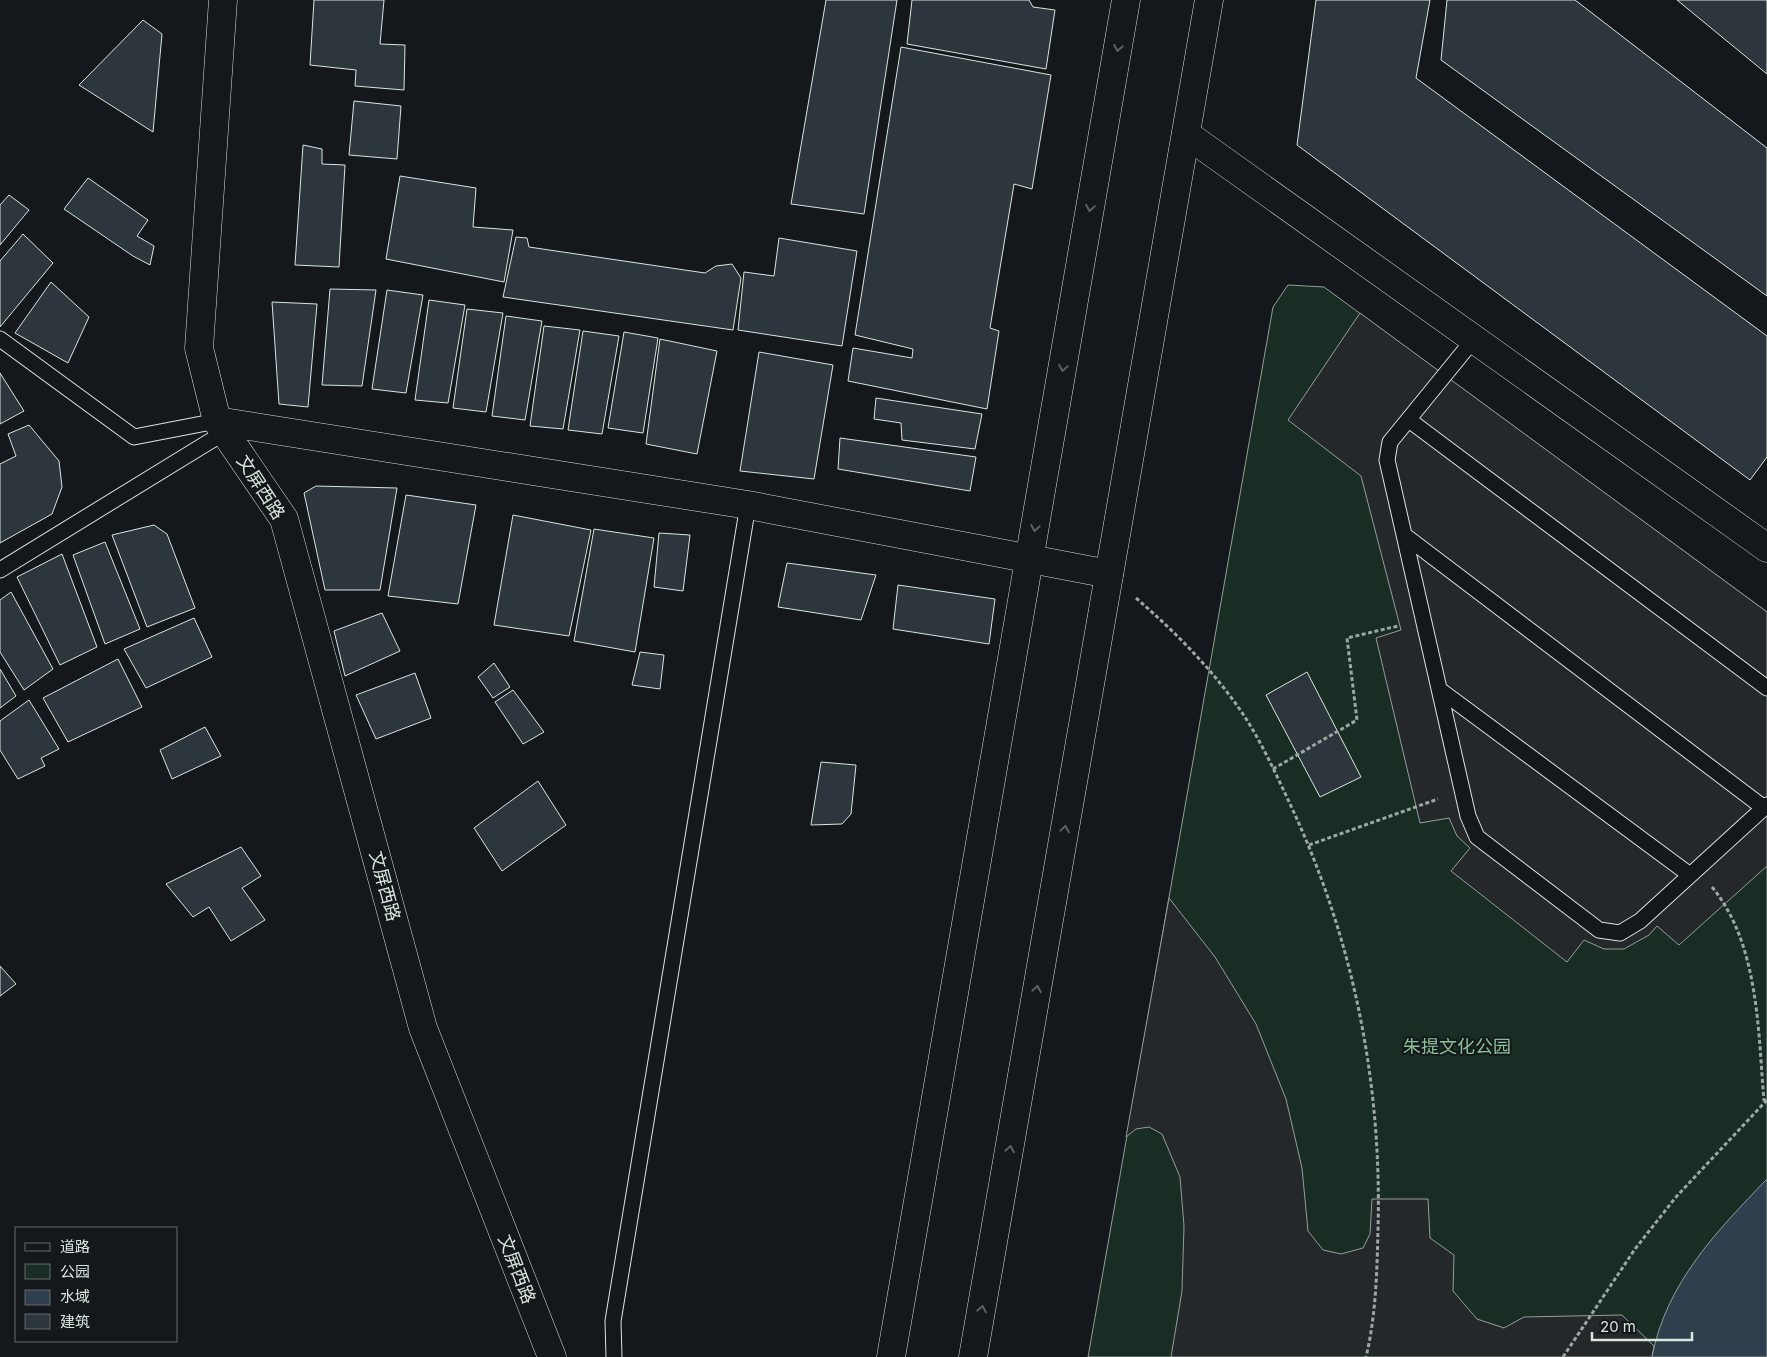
<svg xmlns="http://www.w3.org/2000/svg" width="1767" height="1357" font-family="Inter,'Noto Sans SC',sans-serif">
<style>
.green{fill:#1a2d24;stroke:#939e99}
.parking{fill:#24282b;stroke:#939e99}
.water{fill:#2f3f4d;stroke:#939e99}
.building{fill:#2c363c;stroke:#d8e6dc}
.lines{fill:none;stroke-linecap:round;stroke-linejoin:round}
.lane-casing{stroke:#d8e6dc;stroke-width:17}
.street-casing{stroke:#d8e6dc;stroke-width:29}
.secondary-casing{stroke:#d8e6dc;stroke-width:29}
.highway-casing{stroke:#d8e6dc;stroke-width:29}
.path{stroke:#9da8a2;stroke-width:3;stroke-dasharray:4 2.5;stroke-linecap:butt}
.lane{stroke:#14181c;stroke-width:15}
.street{stroke:#14181c;stroke-width:28}
.secondary{stroke:#14181c;stroke-width:28}
.highway{stroke:#14181c;stroke-width:28}
.oneway{stroke:#59605f}
.labels{text-anchor:middle;dominant-baseline:central;stroke-width:4;stroke-linejoin:round;paint-order:stroke}
.street-label{font-size:18px;fill:#d8e6dc;stroke:#14181c}
.park-label{font-size:18px;fill:#8ac095;stroke:#14181c}
</style>
<rect width="100%" height="100%" fill="#14181c"/>
<!-- green -->
<path class="green" d="M1288,285L1324,287L1767,612V1357H1088L1273,307Z"/>
<!-- parking -->
<path class="parking" d="M1360,313L1767,612V866L1679,945L1657,926L1649,935L1624,949H1604L1584,940L1567,962L1451,871L1470,848L1457,836L1449,818L1420,823L1376,638L1401,630L1361,476L1288,420Z
M1169,898L1215,957L1256,1024L1286,1099L1302,1168L1308,1231L1323,1250L1341,1254L1363,1248L1370,1234L1372,1199H1428L1430,1238L1454,1255L1453,1291L1477,1319L1504,1328L1524,1317L1622,1315L1654,1346L1652,1357H1171L1182,1291L1184,1226L1180,1177L1162,1134L1149,1127L1136,1129L1126,1137Z"/>
<!-- water -->
<path class="water" d="M1767,1179V1357H1652C1666,1283 1717,1231 1767,1179Z"/>
<!-- building -->
<path class="building" d="M314,0H384L380,44L405,45L404,90L355,86L356,70L310,65Z
M826,0H897L864,214L791,204Z
M912,0H1029L1033,7L1055,10L1046,69L907,44Z
M1316,0H1430L1416,78L1767,336V457L1750,480L1297,145Z
M1447,0H1575L1767,148V296L1441,60Z
M1677,0H1767V74Z
M143,20L162,34L153,132L79,85Z
M901,47L1051,75L1032,189L1014,184L990,328L999,331L987,409L848,381L853,348L912,358L913,349L855,335Z
M354,101L401,106L397,159L349,155Z
M303,145L322,149V164L345,165L339,267L295,265Z
M400,176L476,188L473,227L513,230L504,282L386,259Z
M88,178L148,220L137,236L154,246L150,265L133,256L64,209Z
M9,195L29,210L0,245V205Z
M23,234L53,263L0,327V261Z
M516,237L527,238L529,247L705,273L716,266L732,264L741,278L733,330L503,297Z
M779,238L857,251L842,346L738,330L744,272L774,276Z
M51,282L89,317L68,363L15,333Z
M330,289L376,290L362,386L322,385Z
M387,290L423,295L406,393L372,389Z
M429,300L465,305L448,403L415,400Z
M272,302L317,304L308,407L279,404Z
M467,309L503,313L486,412L453,408Z
M506,316L542,321L525,420L492,416Z
M544,326L580,330L563,429L530,426Z
M583,331L619,336L602,434L568,430Z
M624,332L658,338L643,433L608,428Z
M660,339L717,351L697,454L646,444Z
M759,352L833,365L814,479L740,471Z
M0,373L24,411L0,424Z
M876,398L982,414L975,449L902,440L901,423L874,419Z
M29,425L59,461L62,487L52,514L0,543V464L16,456L8,434Z
M840,438L976,457L970,491L838,469Z
M316,486L397,488L380,590H325L304,493Z
M406,495L476,505L458,604L388,596Z
M513,515L591,530L569,636L494,625Z
M154,525L167,534L195,608L147,627L112,535Z
M594,529L654,538L635,652L574,641Z
M659,533L690,535L683,591L654,587Z
M105,542L140,629L105,644L73,555Z
M62,554L97,647L60,665L17,577Z
M787,563L876,575L861,620L778,607Z
M898,585L995,599L989,644L893,629Z
M11,592L53,669L24,690L0,652V600Z
M382,613L400,651L345,676L334,631Z
M194,618L212,657L146,688L124,649Z
M640,652L664,655L660,689L632,685Z
M118,659L142,707L68,742L43,698Z
M494,663L510,687L493,698L478,677Z
M0,669L16,696L0,708Z
M1307,672L1361,777L1320,797L1266,695Z
M415,673L431,718L376,739L356,695Z
M513,690L544,732L523,744L495,702Z
M29,700L59,749L41,758L45,766L18,779L0,750V721Z
M205,727L221,756L172,779L160,750Z
M821,762L856,765L851,814L842,824L811,825Z
M538,781L566,825L502,871L474,828Z
M241,847L261,876L242,888L265,920L231,941L209,907L193,917L166,884Z
M0,966L16,984L0,996Z"/>
<g class="lines">
<defs>
<path id="lane" d="M0,339L134,437L217,421
M1474,339L1390,442L1387,460L1468,816L1477,837L1599,930L1620,933L1640,921L1767,805
M1409,420L1767,688
M1404,535L1764,808
M0,570L225,432
M1440,690L1690,875
M614,1357L613,1321L748,505"/>
<path id="street" d="M223,0L199,348L217,421L748,505L1109,574
M217,421L284,519L423,1028L552,1357"/>
<path id="secondary" d="M1186,134L1767,548"/>
<path id="highway" d="M891,1357L1126,0
M973,1357L1209,0"/>
</defs>
<!-- lane casing -->
<use href="#lane" class="lane-casing"/>
<!-- street casing -->
<use href="#street" class="street-casing"/>
<!-- secondary casing -->
<use href="#secondary" class="secondary-casing"/>
<!-- highway casing -->
<use href="#highway" class="highway-casing"/>
<!-- path -->
<path class="path" d="M1136,598C1173,630 1207,664 1236,704C1258,734 1275,772 1291,806C1353,939 1382,1082 1378,1229C1377,1271 1376,1316 1366,1357
M1273,769L1357,720L1347,638L1398,626
M1309,845L1438,799
M1712,887C1759,944 1758,1031 1764,1101
M1563,1357L1635,1249L1676,1197L1767,1100"/>
<!-- lane -->
<use href="#lane" class="lane"/>
<!-- street -->
<use href="#street" class="street"/>
<!-- secondary -->
<use href="#secondary" class="secondary"/>
<!-- highway -->
<use href="#highway" class="highway"/>
</g>
<!-- one-way arrows -->
<defs><path id="oneway-chevron" d="M-2-3.5L2.5 0L-2 3.5" fill="none" stroke-width="1.6" stroke-linecap="round" stroke-linejoin="round" transform="scale(1.25)"/></defs>
<g class="oneway">
<use href="#oneway-chevron" transform="translate(1118 48) rotate(100)"/>
<use href="#oneway-chevron" transform="translate(1090 208) rotate(100)"/>
<use href="#oneway-chevron" transform="translate(1063 368) rotate(100)"/>
<use href="#oneway-chevron" transform="translate(1035 528) rotate(100)"/>
<use href="#oneway-chevron" transform="translate(1065 829) rotate(-80)"/>
<use href="#oneway-chevron" transform="translate(1037 989) rotate(-80)"/>
<use href="#oneway-chevron" transform="translate(1010 1149) rotate(-80)"/>
<use href="#oneway-chevron" transform="translate(982 1309) rotate(-80)"/>
</g>
<g class="labels">
<!-- street labels -->
<g class="street-label">
<text transform="translate(261 487) rotate(57)">文屏西路</text>
<text transform="translate(385 886) rotate(75)">文屏西路</text>
<text transform="translate(517 1269) rotate(69)">文屏西路</text>
</g>
<!-- park labels -->
<g class="park-label">
<text x="1457" y="1046">朱提文化公园</text>
</g>
</g>
<!-- legend -->
<rect x="15" y="1227" width="162" height="115" fill="#14181c" stroke="#626a69"/>
<rect x="25" y="1243" width="25" height="8" fill="#14181c" stroke="#626a69"/>
<text x="60" y="1252" font-size="15" fill="#d8e6dc">道路</text>
<rect x="25" y="1264" width="25" height="15" fill="#1a2d24" stroke="#626a69"/>
<text x="60" y="1277" font-size="15" fill="#d8e6dc">公园</text>
<rect x="25" y="1290" width="25" height="15" fill="#2f3f4d" stroke="#626a69"/>
<text x="60" y="1302" font-size="15" fill="#d8e6dc">水域</text>
<rect x="25" y="1314" width="25" height="15" fill="#2c363c" stroke="#626a69"/>
<text x="60" y="1327" font-size="15" fill="#d8e6dc">建筑</text>
<!-- scale -->
<path d="M1592 1332v8h100v-8" fill="none" stroke="#d8e6dc" stroke-width="2.5"/>
<text x="1600" y="1332" font-size="15" fill="#d8e6dc" stroke="#14181c" stroke-width="4" paint-order="stroke">20 m</text>
</svg>
